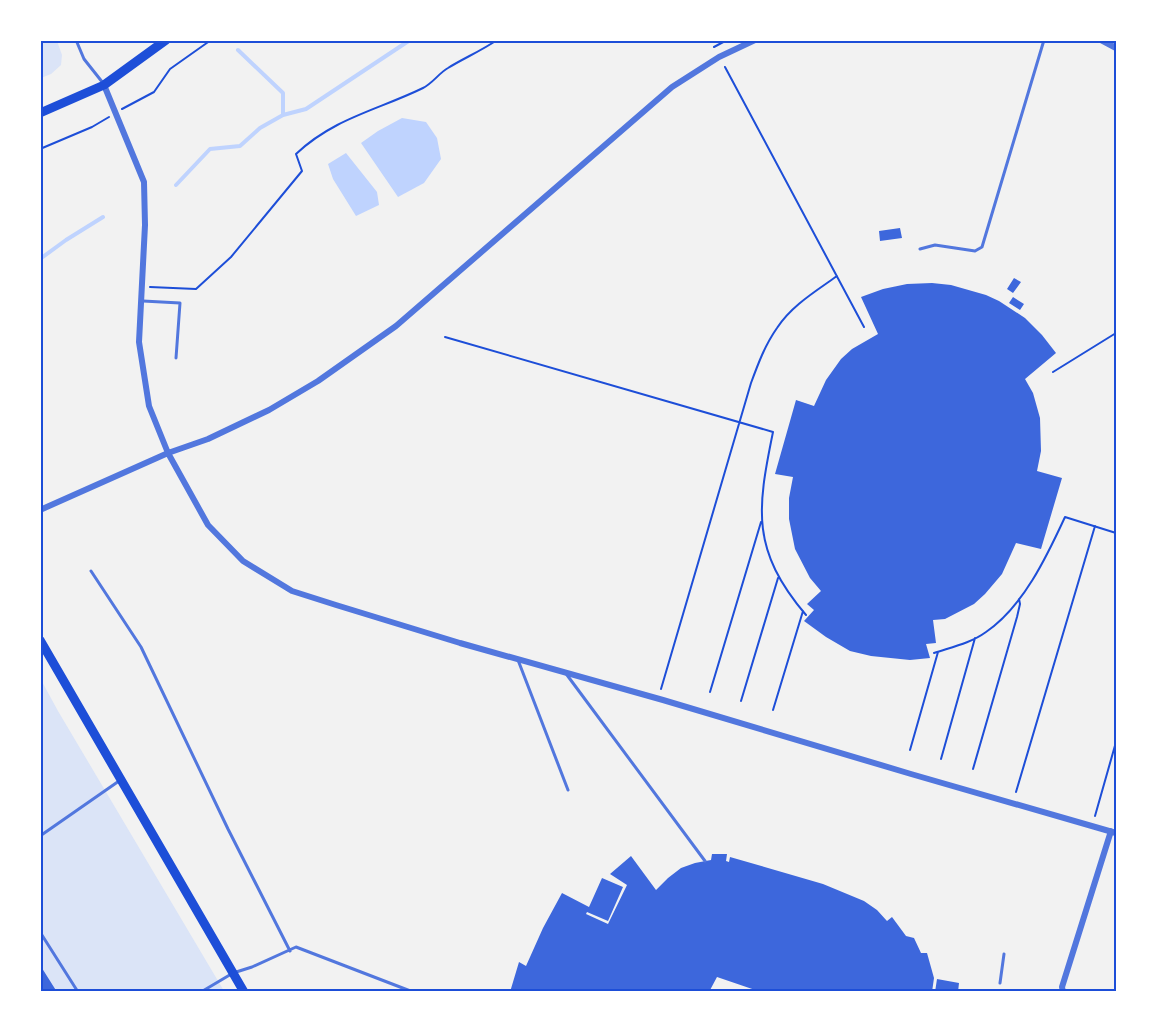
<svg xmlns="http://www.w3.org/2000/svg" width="1157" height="1032" font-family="Ubuntu,sans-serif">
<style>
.green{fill:#dbe4f7}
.water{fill:#bfd3fe}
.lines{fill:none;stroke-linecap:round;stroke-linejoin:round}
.stream{stroke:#bfd3fe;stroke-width:4}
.building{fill:#3d67dc}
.path{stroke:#1d4ed8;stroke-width:2}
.service{stroke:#5277de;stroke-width:3}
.minor{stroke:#5277de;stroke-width:6}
.secondary{stroke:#1d4ed8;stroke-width:9}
.neatline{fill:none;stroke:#1d4ed8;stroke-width:2}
</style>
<rect width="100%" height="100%" fill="#f2f2f2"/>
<!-- green -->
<path class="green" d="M41,40L57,41L62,55L61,65L51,74L41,78Z
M40,678L58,711L224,991H41Z"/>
<!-- water -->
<path class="water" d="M402,118L426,122L437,138L441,159L424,183L398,197L361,143L378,131Z
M346,153L377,192L379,205L356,216L333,179L328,164Z"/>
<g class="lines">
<!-- stream -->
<path class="stream" d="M238,50L283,93V115
M176,185L210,149L240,146L260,128L283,115L306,109L410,40
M40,259L66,240L103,217"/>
</g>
<!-- building -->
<path class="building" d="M900,228L902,238L880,241L879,231Z
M1014,278L1021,282L1013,293L1007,289Z
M932,283L951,285L986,295L999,301L1025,318L1042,335L1056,353L1025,379L1033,393L1040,418L1041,451L1037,471L1062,478L1041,549L1016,543L1002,574L985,594L974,604L945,619L933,620L936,643L926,644L930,658L910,660L871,656L850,651L826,637L804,621L814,610L807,604L821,591L810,578L795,549L789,519V498L793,477L775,474L796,400L814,406L826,380L841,359L852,349L878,334L861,297L883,289L907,284Z
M1013,297L1024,304L1020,310L1009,303Z
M712,854H727L726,861L729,862L730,857L823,884L864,901L877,910L887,921L892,917L906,936L914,938L921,953H927L934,978L932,992H761L717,977L709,992H510L519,962L526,966L543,928L562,893L589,907L602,878L623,887L608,921L587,912L586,914L608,924L627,885L610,874L631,856L656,890L668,878L681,868L695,863L711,860Z
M40,965L57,992H40Z
M937,979L959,983L958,992H935Z"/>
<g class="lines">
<!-- path -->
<path class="path" d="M714,47L727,40
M725,67L864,327
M122,109L154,92L170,69L211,40
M40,149L92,127L109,117
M150,287L196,289L231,257L302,171L296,154C334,118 378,110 423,88C433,83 439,73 448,68C464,58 481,51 497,40
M445,337L773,432C757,510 751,550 806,615
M1053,372L1116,333
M934,653C952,647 971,643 986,632C1023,607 1047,556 1065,517L1116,533
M661,689L751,383C758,364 765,345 777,328C791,306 816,291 837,276
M710,692L761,522
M741,701L778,578
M773,710L803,611
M910,750L938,652
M941,759L975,638
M973,769L1017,617L1020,604L1019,599
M1016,792L1095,526
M1095,816L1116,742
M265,990L266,992"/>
<!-- service -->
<path class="service" d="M76,40L84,59L103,83
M920,249L935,245L975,251L982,247L1044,40
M143,301L180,303L176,358
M91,571L141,647L228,829L290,951
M518,660L568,790
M567,675L705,861
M40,836L119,781
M40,932L78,992
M1000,983L1004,954
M201,992L233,973L252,967L296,947L413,992"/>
<!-- minor -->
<path class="minor" d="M1101,40L1116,48
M104,85L144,182L145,225L139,342L149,406L168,453L208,525L243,561L292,591L336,605L460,643L663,700L911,774L1116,833
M40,510L168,453L208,439L269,410L318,381L396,326L672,87L719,57L755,40
M1063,992L1062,987L1111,831"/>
<!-- secondary -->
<path class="secondary" d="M40,113L104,85L166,40
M40,640L244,992"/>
</g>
<!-- border -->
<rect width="1157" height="1032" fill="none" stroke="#ffffff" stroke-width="84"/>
<rect x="42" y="42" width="1073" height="948" class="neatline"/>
</svg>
